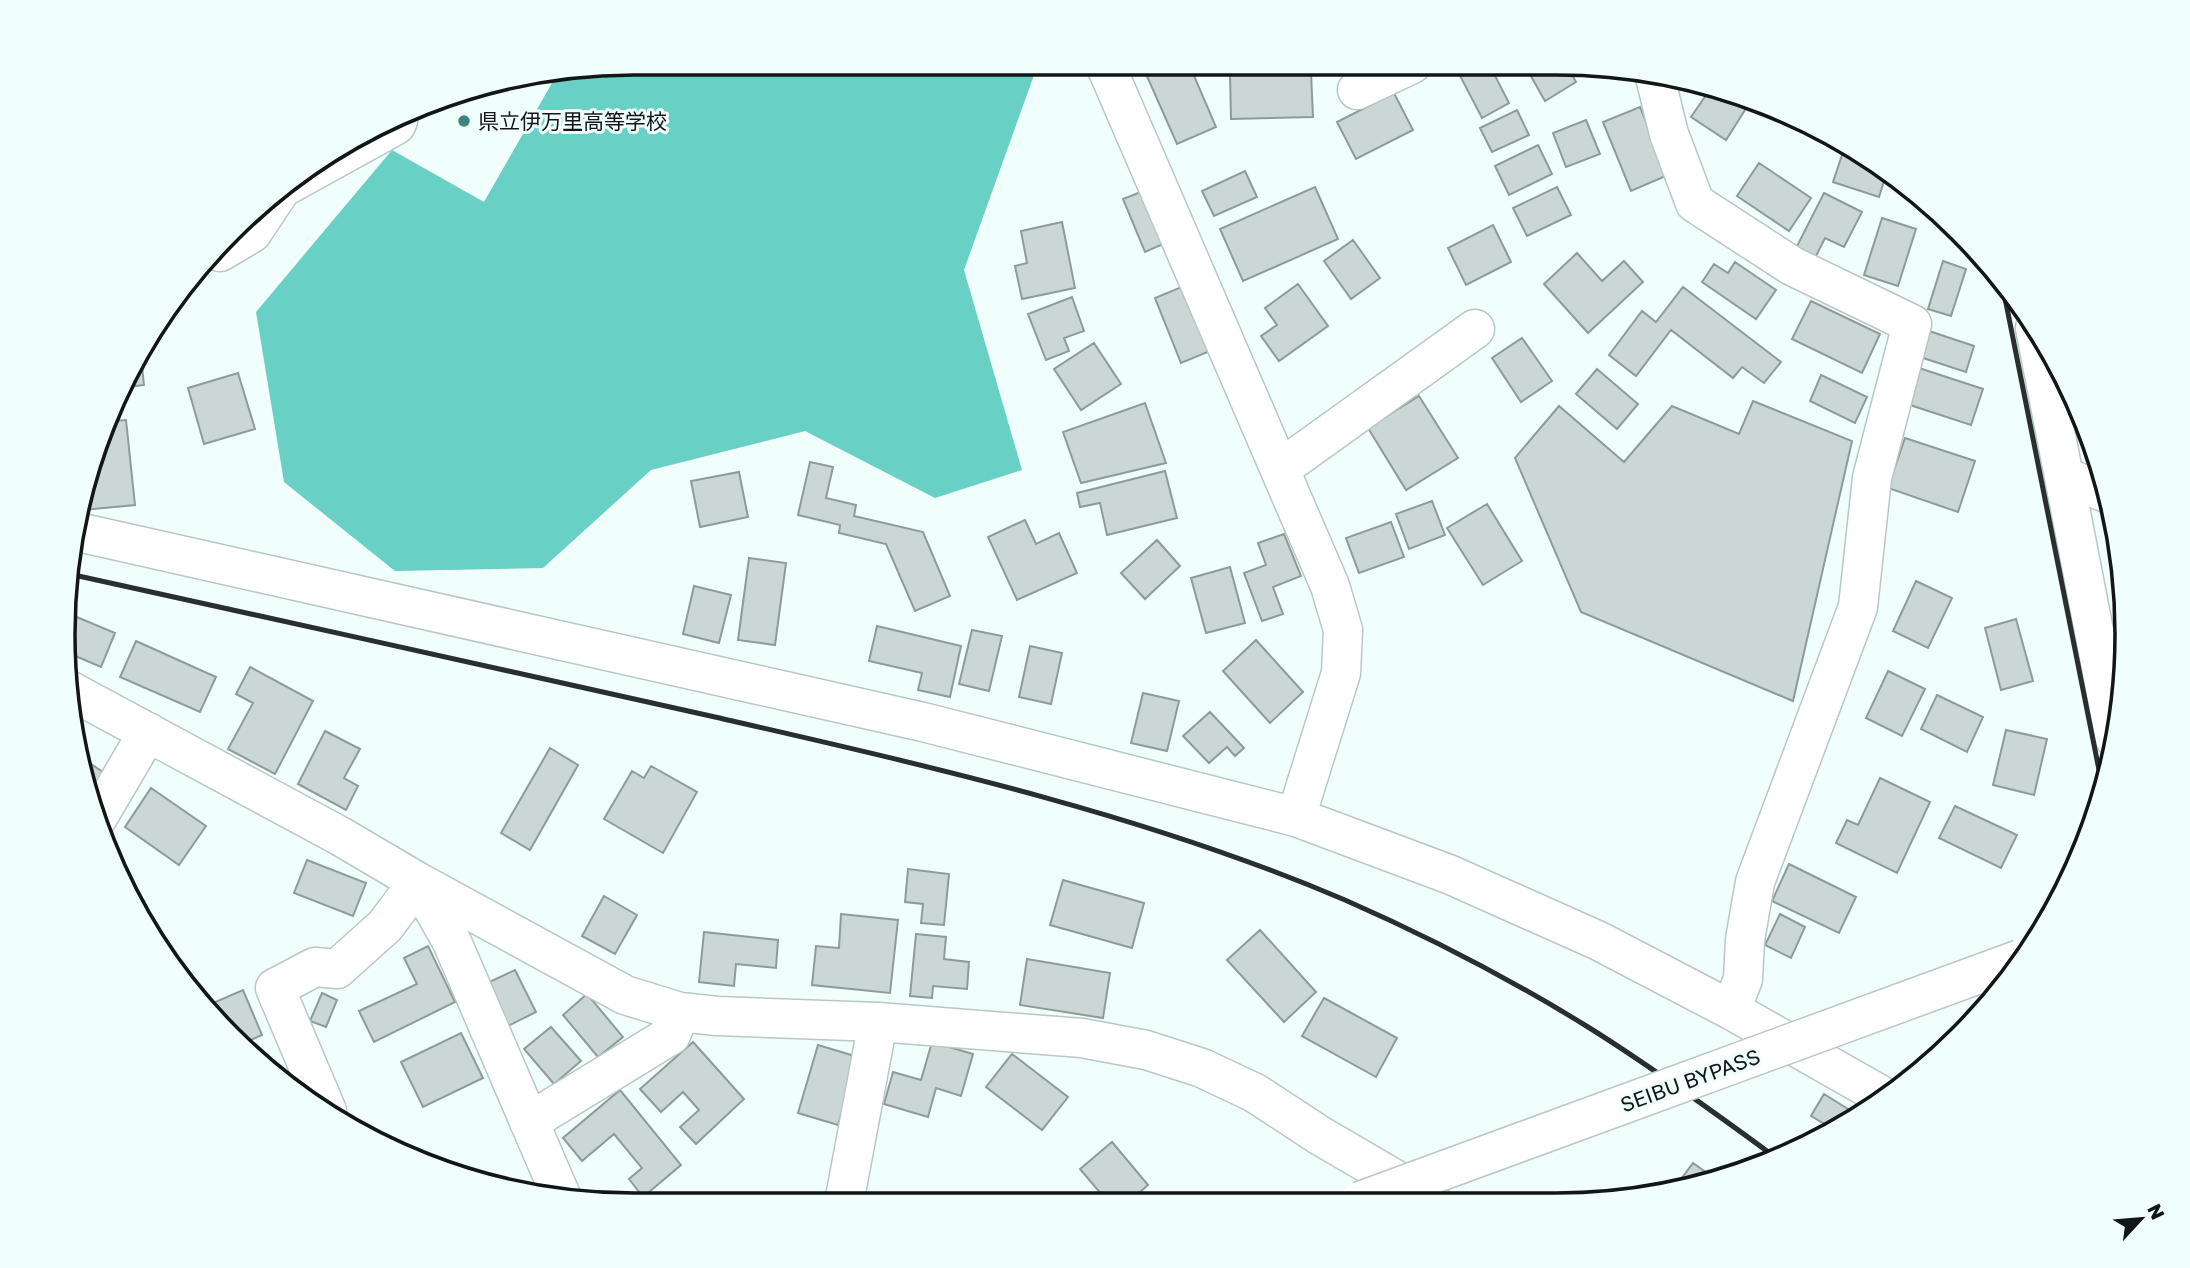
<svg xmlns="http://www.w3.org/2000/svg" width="2190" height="1268" font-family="'Golos Text','Noto Sans JP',sans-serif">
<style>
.forest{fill:#69d0c6}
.building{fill:#cad7d5;stroke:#8f9b99;stroke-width:2}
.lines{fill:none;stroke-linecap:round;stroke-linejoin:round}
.street-casing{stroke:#bac7c5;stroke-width:41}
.secondary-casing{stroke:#bac7c5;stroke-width:41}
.street{stroke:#fff;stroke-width:38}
.secondary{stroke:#fff;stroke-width:38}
.rail{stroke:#292e2e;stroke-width:5}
.highway-bridge-casing{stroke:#bac7c5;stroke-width:41;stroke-linecap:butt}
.highway-bridge{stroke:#fff;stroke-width:38}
.poi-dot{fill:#3d847d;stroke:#f0fefc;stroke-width:2.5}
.labels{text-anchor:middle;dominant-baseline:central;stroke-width:6;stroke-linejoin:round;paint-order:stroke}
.poi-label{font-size:21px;fill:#121616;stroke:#f0fefc;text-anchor:start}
.street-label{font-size:21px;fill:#121616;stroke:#f0fefc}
.rim{fill:none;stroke:#121616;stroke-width:3.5}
</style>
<rect width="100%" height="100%" fill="#f0fefc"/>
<!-- forest -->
<path class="forest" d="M634,63L1038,64L964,270L1022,470L935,498L805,431L651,470L543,568L395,571L284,482L256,312L392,150L484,202L556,76Z"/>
<!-- building -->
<path class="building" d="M1168,64H1189L1216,127L1177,144L1146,74Z
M1468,64H1489L1509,103L1482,118L1457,70Z
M1524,64H1566L1576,82L1545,101Z
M1311,72L1313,117L1231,119L1230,73Z
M1711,88L1739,93L1752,99L1726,140L1691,117Z
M1394,93L1413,130L1356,159L1337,122Z
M1640,107L1668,175L1631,191L1603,122Z
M1517,110L1529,135L1492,152L1480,128Z
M1586,120L1600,154L1566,167L1553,133Z
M1846,143L1887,172L1879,197L1833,182Z
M1538,145L1552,174L1509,195L1495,166Z
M1759,163L1811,198L1789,231L1737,196Z
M1245,171L1257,197L1214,216L1202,191Z
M1315,187L1338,239L1243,281L1220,229Z
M1557,187L1571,215L1527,236L1513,208Z
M1148,189L1170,241L1145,252L1123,199Z
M1824,193L1862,212L1844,247L1825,238L1813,262L1794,252Z
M1882,218L1916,229L1898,286L1864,275Z
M1062,222L1075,288L1022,299L1015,266L1027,263L1021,231Z
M1493,225L1511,262L1466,285L1448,248Z
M1353,240L1380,278L1351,299L1324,261Z
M1577,253L1602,281L1624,261L1643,282L1588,333L1544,284Z
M1943,261L1966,269L1951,316L1928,309Z
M1735,262L1776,290L1756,319L1702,282L1714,264L1728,273Z
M1298,284L1328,326L1279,361L1261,336L1277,325L1265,308Z
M1184,286L1210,351L1181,363L1155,298Z
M1683,287L1781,362L1764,383L1742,367L1733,378L1671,330L1636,376L1609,355L1642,311L1656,322Z
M1072,297L1084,331L1064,338L1069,351L1046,360L1028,314Z
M1811,301L1880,334L1862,373L1792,339Z
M1926,330L1974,346L1966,372L1917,356Z
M1522,338L1552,381L1521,402L1492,358Z
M1094,343L1121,384L1081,410L1054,369Z
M141,356L144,385L128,387Z
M1919,368L1983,389L1971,425L1907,404Z
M1597,369L1638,404L1617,429L1576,394Z
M238,373L255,429L204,444L188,388Z
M1821,375L1867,397L1855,423L1810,401Z
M1419,396L1458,458L1406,490L1368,428Z
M1753,401L1852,441L1793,701L1581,612L1515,458L1559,406L1624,462L1672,406L1739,434Z
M1145,403L1166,463L1081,483L1063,432Z
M126,420L135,505L83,510V486L112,421Z
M1905,438L1975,461L1958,512L1888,488Z
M810,462L833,467L826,498L856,505L854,516L923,532L950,596L915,611L886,544L839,533L840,525L798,515Z
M1165,471L1177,518L1107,535L1100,503L1080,507L1077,493Z
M739,472L748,517L700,527L691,481Z
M1432,501L1445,535L1409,549L1396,514Z
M1487,504L1522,561L1483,585L1447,528Z
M1025,520L1036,544L1059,533L1077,573L1017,600L988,537Z
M1391,522L1404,557L1359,573L1346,538Z
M1284,534L1301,576L1273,587L1283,614L1262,621L1244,573L1266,565L1258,543Z
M1157,540L1180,566L1145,599L1121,573Z
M749,558L786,563L775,645L738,640Z
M1230,567L1245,623L1206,633L1191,578Z
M1916,581L1952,598L1928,648L1893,631Z
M694,586L731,595L719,643L683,634Z
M72,615L115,633L101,667L66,652L69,624Z
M2016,619L2033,681L2001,690L1985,628Z
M877,626L961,646L950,697L918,690L922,673L869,661Z
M972,630L1002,636L989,691L959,684Z
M1256,640L1303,692L1270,723L1223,671Z
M136,641L216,677L200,712L120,677Z
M1030,646L1062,653L1051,704L1019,697Z
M250,667L313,701L275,774L228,749L253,703L236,694Z
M1888,671L1925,689L1902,736L1866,718Z
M1143,693L1179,701L1167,751L1131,743Z
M1937,695L1983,717L1967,752L1921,729Z
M1210,712L1244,748L1235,756L1227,747L1209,763L1183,736Z
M2006,730L2047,739L2034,795L1993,785Z
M325,731L360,749L344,778L358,786L346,810L298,784Z
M550,748L578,765L530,850L501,833Z
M85,760L103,772L92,789Z
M651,766L697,792L663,853L604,819L632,771L644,778Z
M1880,778L1930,802L1897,873L1836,843L1847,820L1858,825Z
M151,788L206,826L179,865L125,827Z
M1955,806L2017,835L2001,868L1939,838Z
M307,860L366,883L353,916L294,893Z
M1789,864L1856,897L1839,933L1772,901Z
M908,869L949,874L944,925L921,923L923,904L905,902Z
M1063,880L1144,903L1132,948L1050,925Z
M604,896L637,915L615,954L582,936Z
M841,914L898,920L890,993L812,985L816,946L839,948Z
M1780,914L1805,927L1791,958L1765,945Z
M1260,930L1316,992L1284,1022L1227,960Z
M704,932L778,940L776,968L736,964L734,986L699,982Z
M916,934L946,937L944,959L969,962L967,989L933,986L932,998L910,996Z
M428,946L455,1002L374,1042L359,1011L417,984L404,958Z
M1027,959L1110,973L1103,1018L1020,1005Z
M515,970L536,1012L506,1027L485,984Z
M243,990L262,1035L244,1043L209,1014L206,1006Z
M322,993L337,1000L326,1027L310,1021Z
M587,994L623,1037L598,1057L563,1015Z
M1324,998L1397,1038L1376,1077L1302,1036Z
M551,1027L581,1061L554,1084L524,1049Z
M461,1033L483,1078L423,1107L401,1062Z
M693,1042L744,1099L696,1144L680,1127L699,1110L683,1092L661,1112L640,1089Z
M932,1042L973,1054L961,1096L936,1088L928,1117L884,1104L893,1072L921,1080Z
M818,1045L858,1057L838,1125L798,1113Z
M1012,1054L1068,1097L1042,1130L986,1087Z
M620,1090L681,1165L643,1197L629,1179L642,1168L614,1134L582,1161L563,1138Z
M1824,1094L1859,1116L1833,1129L1811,1116Z
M1112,1142L1148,1185L1129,1202H1108L1080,1169Z
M1693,1163L1717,1180L1673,1190Z"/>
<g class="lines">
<defs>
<path id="street" d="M1105,64L1330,586L1343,630L1341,673L1296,817
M1655,77L1669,134L1695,203L1792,266L1912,324L1872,478L1858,607L1755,882L1745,940L1743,979L1731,1010
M1357,90L1412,64
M220,252L252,233L282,188L396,125L398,121
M2035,328L2115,739
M1280,469L1475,329
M2065,477L2109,494
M69,690L340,836L418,882L625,995L680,1012L717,1016L878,1022L1082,1038L1146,1050L1202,1068L1255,1093L1319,1135L1432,1201
M98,817L148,732
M327,1111L275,988L315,967L337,969L385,926L418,882L452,942L562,1198
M529,1122L671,1035L680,1012
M844,1203L878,1022"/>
<path id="secondary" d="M78,532L923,722L1296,817L1451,875L1599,941L1731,1010L1886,1098"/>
</defs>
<!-- street casing -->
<use href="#street" class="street-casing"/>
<!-- secondary casing -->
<use href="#secondary" class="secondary-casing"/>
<!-- street -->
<use href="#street" class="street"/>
<!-- secondary -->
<use href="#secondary" class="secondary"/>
<!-- rail -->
<path class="rail" d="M2001,278L2103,790
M74,575C288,622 501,669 715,717C928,766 1144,814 1345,900C1427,936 1512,980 1588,1027C1652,1067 1714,1112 1775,1157"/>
<defs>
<path id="highway-bridge" d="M1360,1201L2020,959"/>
</defs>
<!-- highway-bridge casing -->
<use href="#highway-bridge" class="highway-bridge-casing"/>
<!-- highway-bridge -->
<use href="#highway-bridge" class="highway-bridge"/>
</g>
<!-- markers -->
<circle class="poi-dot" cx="464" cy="121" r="7"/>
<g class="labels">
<!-- poi labels -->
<g class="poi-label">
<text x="478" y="121">県立伊万里高等学校</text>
</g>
<!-- street labels -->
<g class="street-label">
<text transform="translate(1690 1080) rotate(-20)">SEIBU BYPASS</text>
</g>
</g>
<!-- crop -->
<path d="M0 0H2190V1268H0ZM634 75H1556A559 559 0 0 1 2115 634V634A559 559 0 0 1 1556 1193H634A559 559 0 0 1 75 634V634A559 559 0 0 1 634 75Z" fill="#f0fefc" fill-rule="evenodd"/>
<path class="rim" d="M634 75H1556A559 559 0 0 1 2115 634V634A559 559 0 0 1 1556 1193H634A559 559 0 0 1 75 634V634A559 559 0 0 1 634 75Z"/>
<!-- north arrow -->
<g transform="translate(2141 1219) rotate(64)" stroke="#f0fefc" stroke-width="5" paint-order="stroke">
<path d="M0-5L12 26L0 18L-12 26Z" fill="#121616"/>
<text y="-10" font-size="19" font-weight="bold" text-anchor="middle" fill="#121616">N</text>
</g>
</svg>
